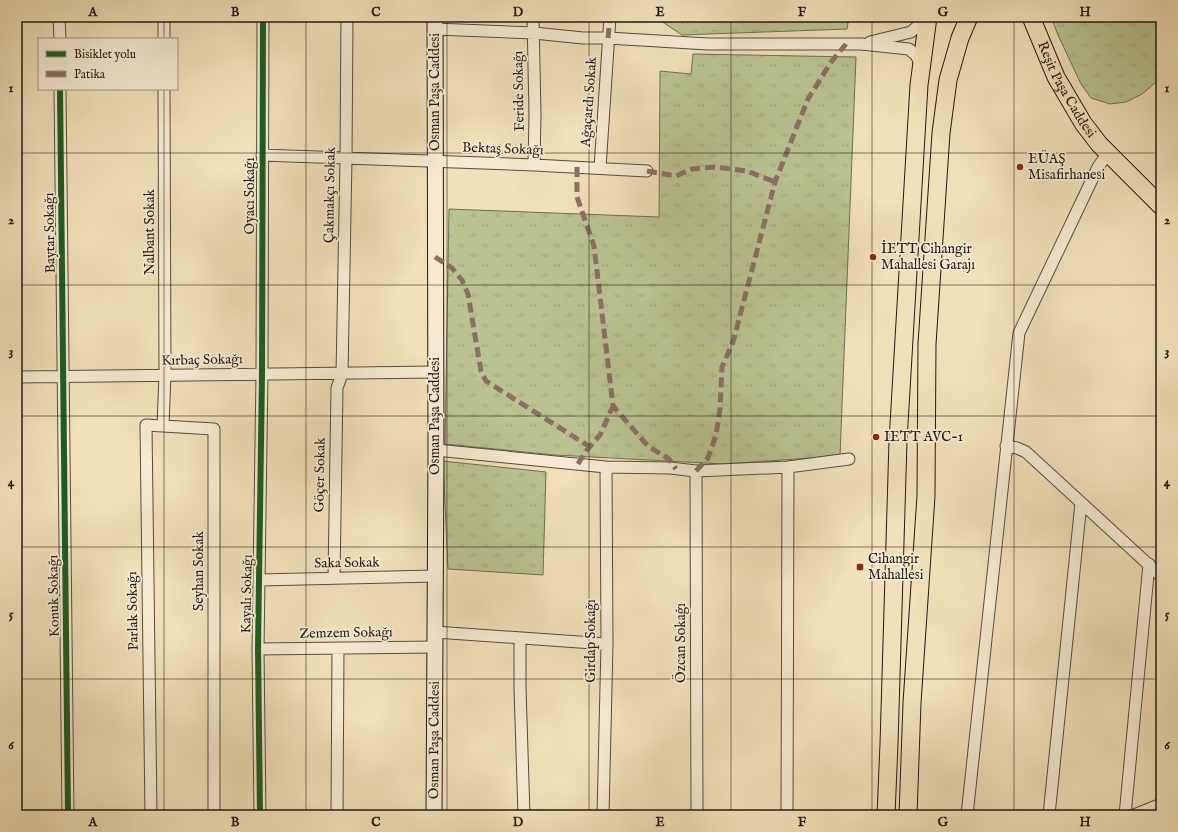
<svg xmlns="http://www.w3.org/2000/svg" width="1178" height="832" font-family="'IM FELL English',serif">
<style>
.grass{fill:url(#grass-tufts);stroke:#6e6e52}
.forest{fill:url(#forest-crowns);stroke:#6e6e52}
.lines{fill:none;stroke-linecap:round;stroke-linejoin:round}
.minor-casing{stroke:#564c3c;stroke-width:13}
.secondary-casing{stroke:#231a12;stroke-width:17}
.primary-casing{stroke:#231a12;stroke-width:19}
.minor{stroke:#f6ebd2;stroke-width:11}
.secondary{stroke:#f6ebd2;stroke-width:15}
.primary{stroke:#f1e0b9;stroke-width:17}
.quiet{stroke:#8d6e63;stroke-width:5;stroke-dasharray:10 5;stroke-linecap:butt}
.cycleway-casing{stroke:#f6ebd2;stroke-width:8}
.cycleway{stroke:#1b5e20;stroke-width:6}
.grid{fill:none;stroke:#231a12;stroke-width:1;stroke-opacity:0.55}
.poi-dot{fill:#8f2418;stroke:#f6ebd2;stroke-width:1.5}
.labels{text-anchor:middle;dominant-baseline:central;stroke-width:3.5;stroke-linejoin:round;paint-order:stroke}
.street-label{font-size:14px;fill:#231a12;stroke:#f6ebd2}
.poi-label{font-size:14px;fill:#231a12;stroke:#f6ebd2;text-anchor:start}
.neatline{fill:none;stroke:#231a12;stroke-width:1.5}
.grid-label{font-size:13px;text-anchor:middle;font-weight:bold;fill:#231a12}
</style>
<defs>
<pattern id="grass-tufts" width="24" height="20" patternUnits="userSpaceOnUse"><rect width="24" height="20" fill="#b8c391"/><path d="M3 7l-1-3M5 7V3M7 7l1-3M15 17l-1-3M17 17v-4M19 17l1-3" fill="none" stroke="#9ea77c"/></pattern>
<pattern id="forest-crowns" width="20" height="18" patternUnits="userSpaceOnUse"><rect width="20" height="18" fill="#b8c391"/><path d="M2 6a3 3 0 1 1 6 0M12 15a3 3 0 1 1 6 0" fill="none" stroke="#9ea77c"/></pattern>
</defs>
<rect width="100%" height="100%" fill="#f1e0b9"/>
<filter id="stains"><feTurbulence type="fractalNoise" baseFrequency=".005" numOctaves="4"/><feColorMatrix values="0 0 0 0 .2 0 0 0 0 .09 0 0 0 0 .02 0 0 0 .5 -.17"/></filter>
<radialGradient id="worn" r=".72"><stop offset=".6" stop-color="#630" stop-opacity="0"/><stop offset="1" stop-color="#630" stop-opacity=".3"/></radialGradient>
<!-- grass -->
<path class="grass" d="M1051,17H1161V78L1142,94L1126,102L1110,104L1091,98L1081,84L1058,35Z
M693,54L856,57L840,456L723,464L555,455L445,444L449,209L659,217L660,71L691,74Z
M443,461L546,472L543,575L448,569Z"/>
<!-- forest -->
<path class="forest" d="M658,17H849L847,29L682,35L658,19Z"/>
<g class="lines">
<defs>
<path id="minor" d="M59,17L60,39
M164,17V39
M533,17L535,115L534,165
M435,29L534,33L583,38H608L708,44H861L909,49L916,55L921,65
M870,42L911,32L928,17
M60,89L68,815
M164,89L165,375L163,426L214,429V815
M262,155L534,165L647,171
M600,168L610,17
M17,377L436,372
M1006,446L1017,448L1026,452L1161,576
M436,450L606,467L670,468L696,471L788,467L849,459
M696,471L697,815
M334,578L337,388L342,374L346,158L347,17
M259,580L435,576
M435,632L607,644
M520,638V688L524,815
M258,649L435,647
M151,815L146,425L163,426
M260,815L258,649L262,374L263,17
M337,815L338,648
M603,815L607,644L606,467
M787,815L788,467
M967,815L1019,333L1098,167L1108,153
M1049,815L1081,503
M1125,815L1149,564
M1134,815L1161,804"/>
<g id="secondary">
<path id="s1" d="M434,815L436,450L435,17"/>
</g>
<g id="primary">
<path id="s2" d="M1031,17L1056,77L1083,123L1099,144L1161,206"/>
<path d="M886,815L889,744L898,441L919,85L928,17"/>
<path d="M908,815L912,703L926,496L927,344L941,133L948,80L960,38L969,17"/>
</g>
</defs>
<!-- minor casing -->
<use href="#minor" class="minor-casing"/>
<!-- secondary casing -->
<use href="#secondary" class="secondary-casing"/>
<!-- primary casing -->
<use href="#primary" class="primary-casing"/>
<!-- minor -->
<use href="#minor" class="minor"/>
<!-- secondary -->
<use href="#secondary" class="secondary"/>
<!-- primary -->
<use href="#primary" class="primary"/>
<!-- quiet -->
<path class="quiet" d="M608,38L610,17
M577,167V197L594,246L613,406L648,446L669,459L676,469
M647,171L676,176L692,169L715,167L747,171L775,182
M435,257L452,268L462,280L468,294L481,371L486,381L590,447
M578,464L586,451L600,435L613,406
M696,471L708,458L716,435L720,409L722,367L733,342L775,182L808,99L831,62L846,44"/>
<defs>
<path id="cycleway" d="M60,89L68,815
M260,815L258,649L262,374L263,17"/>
</defs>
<!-- cycleway casing -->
<use href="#cycleway" class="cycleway-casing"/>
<!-- cycleway -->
<use href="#cycleway" class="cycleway"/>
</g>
<!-- grid -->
<path class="grid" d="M164,17V39M306,17V815M447,17V815M589,17V815M731,17V815M872,17V815M1014,17V815M164,89V815M17,153H1161M17,285H1161M17,416H1161M17,547H1161M17,679H1161"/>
<!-- markers -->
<g class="poi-dot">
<circle cx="1020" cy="167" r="4"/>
<circle cx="873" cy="257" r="4"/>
<circle cx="876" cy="437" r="4"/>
<rect x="856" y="563" width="8" height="8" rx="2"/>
</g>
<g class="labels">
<!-- street labels -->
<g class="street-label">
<text stroke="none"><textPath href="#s2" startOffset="81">Reşit Paşa Caddesi</textPath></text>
<text transform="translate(519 91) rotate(-91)">Feride Sokağı</text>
<text transform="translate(435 92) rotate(-90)">Osman Paşa Caddesi</text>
<text transform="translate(589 102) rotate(-86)">Ağaçardı Sokak</text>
<text transform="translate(503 149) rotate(2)">Bektaş Sokağı</text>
<text transform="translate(330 195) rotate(-89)">Çakmakçı Sokak</text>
<text transform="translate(250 196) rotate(-90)">Oyacı Sokağı</text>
<text transform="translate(150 232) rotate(-90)">Nalbant Sokak</text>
<text transform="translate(50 233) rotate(-91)">Baytar Sokağı</text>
<text transform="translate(202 360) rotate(-1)">Kırbaç Sokağı</text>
<text transform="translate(435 416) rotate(-90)">Osman Paşa Caddesi</text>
<text transform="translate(320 475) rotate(-89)">Göçer Sokak</text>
<text transform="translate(347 563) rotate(-1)">Saka Sokak</text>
<text transform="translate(199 571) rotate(-90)">Seyhan Sokak</text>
<text transform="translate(247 594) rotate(-89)">Kayalı Sokağı</text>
<text transform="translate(54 596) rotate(-91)">Konuk Sokağı</text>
<text transform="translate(133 611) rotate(-91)">Parlak Sokağı</text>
<text transform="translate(346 633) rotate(-1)">Zemzem Sokağı</text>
<text transform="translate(591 641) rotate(-90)">Girdap Sokağı</text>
<text transform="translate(681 643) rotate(-90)">Özcan Sokağı</text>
<text stroke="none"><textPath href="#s1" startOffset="75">Osman Paşa Caddesi</textPath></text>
</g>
<!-- poi labels -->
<g class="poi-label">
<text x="1028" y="159">EÜAŞ<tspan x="1028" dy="16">Misafirhanesi</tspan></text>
<text x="881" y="249">İETT Cihangir<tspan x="881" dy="16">Mahallesi Garajı</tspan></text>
<text x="884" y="437">IETT AVC-1</text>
<text x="868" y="559">Cihangir<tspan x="868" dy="16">Mahallesi</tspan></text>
</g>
</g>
<!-- margin -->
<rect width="1178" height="832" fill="none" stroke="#f1e0b9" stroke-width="44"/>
<!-- legend -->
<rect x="38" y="38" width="140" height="52" fill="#f6ebd2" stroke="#a29785"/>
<rect x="46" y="51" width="20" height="6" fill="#1b5e20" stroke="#a29785"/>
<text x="74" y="58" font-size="12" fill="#231a12">Bisiklet yolu</text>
<rect x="46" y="71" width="20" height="6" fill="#8d6e63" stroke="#a29785"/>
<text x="74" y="78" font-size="12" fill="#231a12">Patika</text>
<rect x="22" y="22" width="1134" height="788" class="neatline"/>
<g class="grid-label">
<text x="93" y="16">A</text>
<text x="235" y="16">B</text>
<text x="376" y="16">C</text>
<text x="518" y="16">D</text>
<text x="660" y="16">E</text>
<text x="802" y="16">F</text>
<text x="943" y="16">G</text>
<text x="1085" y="16">H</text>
<text x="11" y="92">1</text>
<text x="1167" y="92">1</text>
<text x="11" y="224">2</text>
<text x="1167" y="224">2</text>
<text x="11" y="355">3</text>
<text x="1167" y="355">3</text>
<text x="11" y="486">4</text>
<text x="1167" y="486">4</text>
<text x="11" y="618">5</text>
<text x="1167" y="618">5</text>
<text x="11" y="749">6</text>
<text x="1167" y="749">6</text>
<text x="93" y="826">A</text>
<text x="235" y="826">B</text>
<text x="376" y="826">C</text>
<text x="518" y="826">D</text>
<text x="660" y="826">E</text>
<text x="802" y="826">F</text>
<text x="943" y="826">G</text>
<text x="1085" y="826">H</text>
</g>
<rect width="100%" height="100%" filter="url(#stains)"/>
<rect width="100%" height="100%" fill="url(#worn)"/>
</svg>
